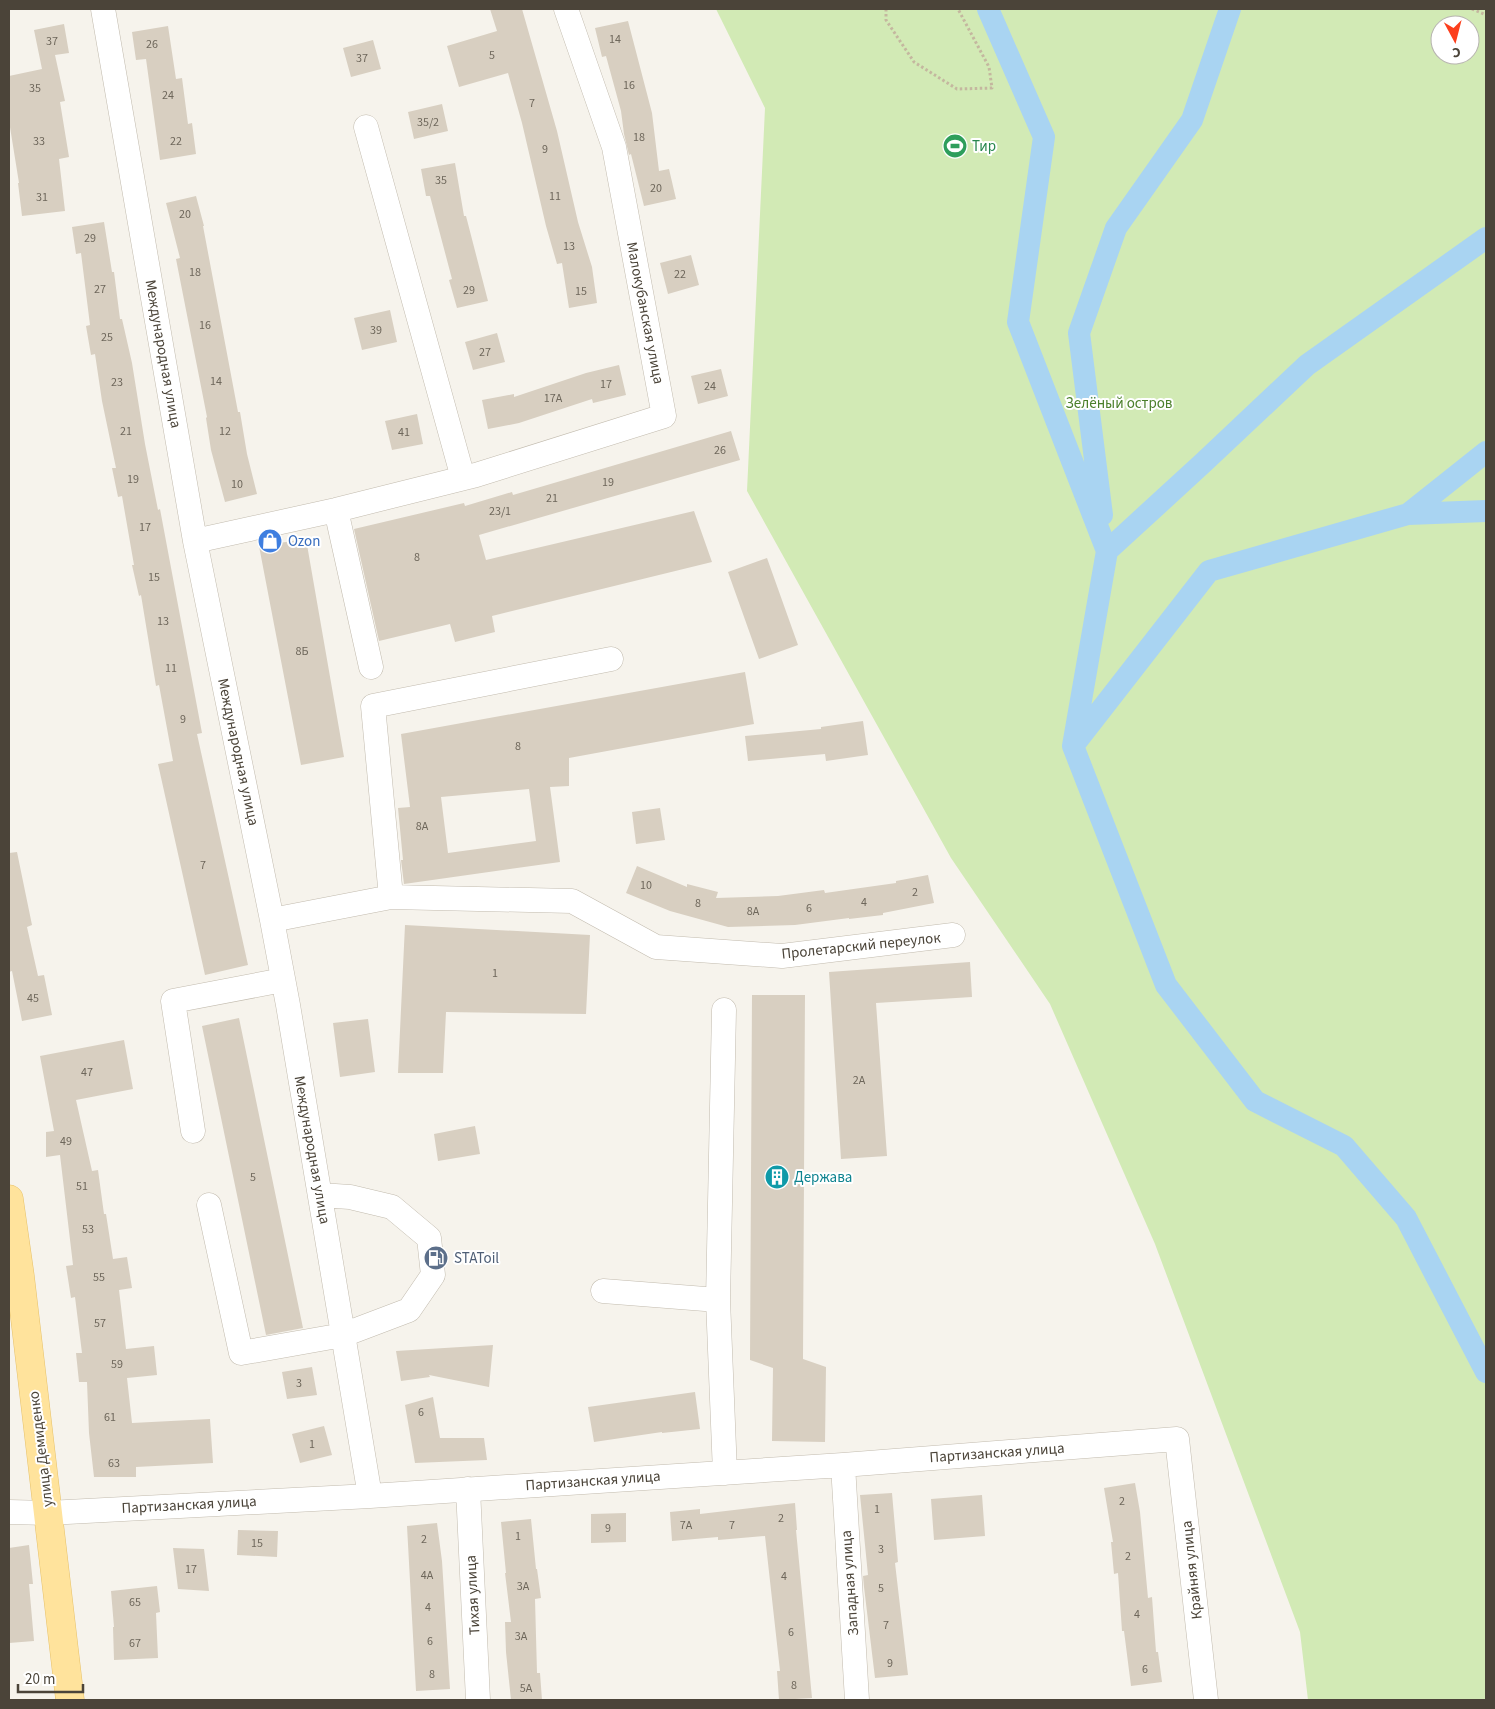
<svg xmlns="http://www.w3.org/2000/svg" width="1495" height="1709" font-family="'Source Sans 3',sans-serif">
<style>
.green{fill:#d2eab5;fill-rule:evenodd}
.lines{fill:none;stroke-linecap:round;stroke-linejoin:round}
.canal{stroke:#a9d4f2;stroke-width:22}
.building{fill:#d8cfc1;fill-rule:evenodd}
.minor-casing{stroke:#c2bbae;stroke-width:25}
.major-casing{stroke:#e6c16a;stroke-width:29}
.path{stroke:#c4b79f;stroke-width:3;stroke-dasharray:2.5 2.5;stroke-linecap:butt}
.minor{stroke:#fff;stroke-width:24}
.major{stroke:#ffe39c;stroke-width:28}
.labels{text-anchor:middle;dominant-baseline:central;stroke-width:4;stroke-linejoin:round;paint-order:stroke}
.number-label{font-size:12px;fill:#6e675b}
.leisure-label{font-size:15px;fill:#27864d;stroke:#fff;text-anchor:start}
.street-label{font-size:15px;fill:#4b4439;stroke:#fff}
.park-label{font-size:15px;fill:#4a7f2a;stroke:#fff}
.shop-label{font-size:15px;fill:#366cbe;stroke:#fff;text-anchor:start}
.culture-label{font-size:15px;fill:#0d838f;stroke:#fff;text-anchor:start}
.service-label{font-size:15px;fill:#4e5e75;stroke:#fff;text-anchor:start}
</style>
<rect width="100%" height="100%" fill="#f6f3ec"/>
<!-- green -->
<path class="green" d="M716,9H1486V1700H1308L1300,1632L1155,1244L1050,1004L951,858L747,491L765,108ZM1440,25H1470V55H1440Z"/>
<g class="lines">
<!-- canal -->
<path class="canal" d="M988,9L1044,137L1018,322L1107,551L1073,746L1166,985L1255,1101L1344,1146L1406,1218L1486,1372
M1408,514L1486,511
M1102,515L1079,333L1116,228L1192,120L1230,9
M1107,551L1204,462L1307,365L1486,238
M1076,742L1209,571L1408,514L1486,452"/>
</g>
<!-- building -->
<path class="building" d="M490,9H522L557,131L578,222L592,267L597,303L569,308L562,263L557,264L546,226L522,123L508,73L459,87L447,46L497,31Z
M628,21L652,113L659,171L669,169L676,199L644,206L631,154L629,155L624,134L621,111L606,56L602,57L595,28Z
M64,24L69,53L55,55L65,101L60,102L69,157L59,159L65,211L22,216L18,183H19L9,121V76L42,69L34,30Z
M168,26L176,79L182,78L188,124L192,123L196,154L160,160L146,59L136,60L132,32Z
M373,40L381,69L351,77L343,48Z
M442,104L448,131L414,139L408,112Z
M455,163L464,216H466L488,301L457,308L449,280L452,279L430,196H426L421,169Z
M196,196L204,226H203L238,412H240L247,454L257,494L225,502L211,450L206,418L207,417L176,259L180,258L166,203Z
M104,222L112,272H114L120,319H122L132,363L145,444L158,510L160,509L202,733L197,734L248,965L205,975L158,764L173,761L159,685L156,686L151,656L141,595L139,596L132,565H134L122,496L118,497L112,468H116L102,401L95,354L91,355L86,326L90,325L81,253L76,254L72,227Z
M691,255L699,285L668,294L660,263Z
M390,310L397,342L362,350L354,318Z
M497,333L505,362L473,370L465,342Z
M619,365L626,395L593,403L592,399L519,423L488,429L482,400L514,394V397L586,373Z
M721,369L728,396L698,404L691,376Z
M417,414L423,444L392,450L385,421Z
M731,431L740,460L479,535L486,560L694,511L712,562L492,616L495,632L455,642L450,624L379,641L354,529L464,503L465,506L512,492L513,495Z
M306,539L344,757L301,765L259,546Z
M767,558L798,645L759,659L728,572Z
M745,672L754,724L569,758V786L550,787L560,862L404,884L401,860H403L398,808L410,807L401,734ZM529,789L536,841L448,853L441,797Z
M863,721L868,755L826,761L825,754L748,761L745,736L821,729V727Z
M660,808L665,840L636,844L632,812Z
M17,852L32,925L27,927L38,976L44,975L52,1015L22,1021L12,971L9,972V853Z
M637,866L687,887V884L718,892L716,898L778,896L824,890L825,893L896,883V881L928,875L934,903L883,913V915L849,919V918L795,925L728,927L670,911L626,893Z
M405,925L590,935L586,1014L446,1012L443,1073H398Z
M970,962L972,997L876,1003L887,1156L841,1159L829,972Z
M752,995H805L803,1359L826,1367L825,1442L772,1441L773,1368L750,1360Z
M239,1018L303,1328L266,1335L202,1026Z
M368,1019L375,1072L340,1077L333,1023Z
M124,1040L133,1089L76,1100L92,1171L98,1170L104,1214H106L113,1259L127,1257L132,1288L119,1290L126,1349L154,1346L157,1375L127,1378L132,1423L210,1419L213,1463L136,1467V1477H94L89,1433L87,1382H79L76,1353H82L75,1297L71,1298L66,1266L73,1265L60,1155L46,1157V1132L54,1131L40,1056Z
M475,1126L480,1154L438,1161L434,1134Z
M493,1345L489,1387L429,1375L430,1377L401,1381L396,1351Z
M312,1367L317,1395L287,1399L282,1372Z
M695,1392L700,1429L662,1433V1432L594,1442L588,1407Z
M433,1397L440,1438H484L487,1460L415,1463L405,1405Z
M324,1426L332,1455L300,1463L292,1434Z
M1135,1483L1140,1512L1148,1598L1152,1597L1156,1652H1158L1162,1682L1131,1686L1124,1631H1122L1118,1573L1114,1574L1111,1542H1113L1104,1488Z
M892,1493L898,1562L895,1563L908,1675L875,1678L864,1587L863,1576L868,1575L860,1495Z
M982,1495L985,1536L934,1540L931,1499Z
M795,1503L797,1530H796L812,1698L779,1700L777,1671H780L765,1536L718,1540V1537L672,1541L670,1512L700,1509V1514Z
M626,1513V1542L591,1543V1514Z
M531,1519L536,1569H537L541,1598L535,1599L537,1673H540L542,1700H511L506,1652L505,1622H511L505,1573H506L501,1522Z
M437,1523L442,1561L450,1689L416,1691L407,1526Z
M238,1530L278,1531L277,1557L237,1555Z
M29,1545L33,1584H29L34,1641L9,1643V1548Z
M173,1548L204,1549L209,1591L178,1589Z
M157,1586L160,1612L156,1613L158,1658L114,1660L113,1627H114L111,1591Z"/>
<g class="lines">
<defs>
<path id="minor" d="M103,9L195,541L272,920L288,1005L370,1496
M366,127L463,478
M336,510L371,667
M195,541L336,510L476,475L664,416L614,147L566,9
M391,897L572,901L656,947L782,956L953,935
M272,920L391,897L373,706L611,659
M724,1010L718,1300L725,1473
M193,1131L173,1001L283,980
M209,1205L241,1353L343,1335L409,1310L433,1275L429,1238L392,1207L350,1197L320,1195
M603,1291L718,1300
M843,1465L857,1700
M468,1489L478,1700
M9,1512L48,1513L370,1496L843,1465L1177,1439L1206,1700"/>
<path id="major" d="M9,1199L20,1276L70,1700"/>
</defs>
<!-- minor casing -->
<use href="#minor" class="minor-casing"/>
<!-- major casing -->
<use href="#major" class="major-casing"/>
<!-- path -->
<path class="path" d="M886,9V20L914,62L957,89L992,88L989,67L958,9
M1472,9L1486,15"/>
<!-- minor -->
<use href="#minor" class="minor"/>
<!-- major -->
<use href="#major" class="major"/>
</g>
<!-- icons -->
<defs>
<symbol id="stadium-disc" viewBox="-11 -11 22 22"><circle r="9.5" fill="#2e9e5b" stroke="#fff"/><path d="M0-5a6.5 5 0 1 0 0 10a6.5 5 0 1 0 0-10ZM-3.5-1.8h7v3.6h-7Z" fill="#fff"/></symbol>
<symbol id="shop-disc" viewBox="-11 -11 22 22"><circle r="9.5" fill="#3f7fe0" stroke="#fff"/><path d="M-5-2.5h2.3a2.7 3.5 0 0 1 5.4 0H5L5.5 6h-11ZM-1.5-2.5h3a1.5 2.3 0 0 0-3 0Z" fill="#fff"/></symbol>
<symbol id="building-disc" viewBox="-11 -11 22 22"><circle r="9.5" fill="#0f9aa8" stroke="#fff"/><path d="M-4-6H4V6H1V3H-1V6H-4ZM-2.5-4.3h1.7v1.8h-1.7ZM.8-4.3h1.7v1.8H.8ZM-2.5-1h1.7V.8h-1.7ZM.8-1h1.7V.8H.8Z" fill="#fff"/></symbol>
<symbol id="fuel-disc" viewBox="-11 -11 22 22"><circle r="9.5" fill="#5c6f8a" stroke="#fff"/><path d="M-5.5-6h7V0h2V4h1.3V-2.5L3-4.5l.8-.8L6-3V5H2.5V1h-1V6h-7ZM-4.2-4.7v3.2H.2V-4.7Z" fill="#fff"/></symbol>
</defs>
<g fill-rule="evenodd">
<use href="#stadium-disc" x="941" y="132" width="28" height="28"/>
<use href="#shop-disc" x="256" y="527" width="28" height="28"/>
<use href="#building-disc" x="763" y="1163" width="28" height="28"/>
<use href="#fuel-disc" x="422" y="1244" width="28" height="28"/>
</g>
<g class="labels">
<!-- number labels -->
<g class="number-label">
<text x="615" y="39">14</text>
<text x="52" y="41">37</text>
<text x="152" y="44">26</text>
<text x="492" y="55">5</text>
<text x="362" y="58">37</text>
<text x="629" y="85">16</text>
<text x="35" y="88">35</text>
<text x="168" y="95">24</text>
<text x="532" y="103">7</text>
<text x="428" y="122">35/2</text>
<text x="639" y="137">18</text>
<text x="39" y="141">33</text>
<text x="176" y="141">22</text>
<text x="545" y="149">9</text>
<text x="441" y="180">35</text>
<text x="656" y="188">20</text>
<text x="555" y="196">11</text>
<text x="42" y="197">31</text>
<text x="185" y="214">20</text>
<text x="90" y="238">29</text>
<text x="569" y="246">13</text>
<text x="195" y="272">18</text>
<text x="680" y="274">22</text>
<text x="100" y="289">27</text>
<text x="469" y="290">29</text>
<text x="581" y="291">15</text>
<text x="205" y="325">16</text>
<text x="376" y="330">39</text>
<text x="107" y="337">25</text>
<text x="485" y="352">27</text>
<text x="216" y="381">14</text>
<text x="117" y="382">23</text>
<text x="606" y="384">17</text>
<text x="710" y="386">24</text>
<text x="553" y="398">17А</text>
<text x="126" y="431">21</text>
<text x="225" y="431">12</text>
<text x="404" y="432">41</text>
<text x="720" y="450">26</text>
<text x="133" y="479">19</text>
<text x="608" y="482">19</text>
<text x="237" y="484">10</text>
<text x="552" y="498">21</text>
<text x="500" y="511">23/1</text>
<text x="145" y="527">17</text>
<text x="417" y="557">8</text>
<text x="154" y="577">15</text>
<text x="163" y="621">13</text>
<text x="302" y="651">8Б</text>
<text x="171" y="668">11</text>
<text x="183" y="719">9</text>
<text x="518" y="746">8</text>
<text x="422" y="826">8А</text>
<text x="203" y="865">7</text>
<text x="646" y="885">10</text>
<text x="915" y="892">2</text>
<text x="864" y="902">4</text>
<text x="698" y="903">8</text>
<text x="809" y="908">6</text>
<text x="753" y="911">8А</text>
<text x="495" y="973">1</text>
<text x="33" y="998">45</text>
<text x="87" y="1072">47</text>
<text x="859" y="1080">2А</text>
<text x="66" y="1141">49</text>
<text x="253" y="1177">5</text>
<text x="82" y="1186">51</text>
<text x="88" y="1229">53</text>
<text x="99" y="1277">55</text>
<text x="100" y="1323">57</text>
<text x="117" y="1364">59</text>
<text x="299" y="1383">3</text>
<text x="421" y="1412">6</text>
<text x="110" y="1417">61</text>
<text x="312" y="1444">1</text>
<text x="114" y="1463">63</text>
<text x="1122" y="1501">2</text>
<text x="877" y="1509">1</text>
<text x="781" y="1518">2</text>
<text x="686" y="1525">7А</text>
<text x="732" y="1525">7</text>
<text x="608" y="1528">9</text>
<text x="518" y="1536">1</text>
<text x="424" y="1539">2</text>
<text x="257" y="1543">15</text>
<text x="881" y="1549">3</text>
<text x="1128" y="1556">2</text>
<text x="191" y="1569">17</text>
<text x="427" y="1575">4А</text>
<text x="784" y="1576">4</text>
<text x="523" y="1586">3А</text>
<text x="881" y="1588">5</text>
<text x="135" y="1602">65</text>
<text x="428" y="1607">4</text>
<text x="1137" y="1614">4</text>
<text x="886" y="1625">7</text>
<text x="791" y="1632">6</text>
<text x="521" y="1636">3А</text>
<text x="430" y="1641">6</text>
<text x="135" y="1643">67</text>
<text x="890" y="1663">9</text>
<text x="1145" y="1669">6</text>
<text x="432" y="1674">8</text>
<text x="794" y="1685">8</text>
<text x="526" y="1688">5А</text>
</g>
<!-- leisure labels -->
<g class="leisure-label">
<text x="972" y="146">Тир</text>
</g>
<!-- street labels -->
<g class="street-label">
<text transform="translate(645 313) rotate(79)">Малокубанская улица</text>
<text transform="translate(163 354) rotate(80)">Международная улица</text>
<text transform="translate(238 752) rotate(78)">Международная улица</text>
<text transform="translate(861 946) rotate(-6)">Пролетарский переулок</text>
<text transform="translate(312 1150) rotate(80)">Международная улица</text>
<text transform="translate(41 1449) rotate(-97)">улица Демиденко</text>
<text transform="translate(997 1453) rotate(-4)">Партизанская улица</text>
<text transform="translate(593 1481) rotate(-4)">Партизанская улица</text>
<text transform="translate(189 1505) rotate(-3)">Партизанская улица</text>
<text transform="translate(1192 1570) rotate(-96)">Крайняя улица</text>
<text transform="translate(850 1583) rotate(-94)">Западная улица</text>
<text transform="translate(473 1595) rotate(-93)">Тихая улица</text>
</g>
<!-- park labels -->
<g class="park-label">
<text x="1119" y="403">Зелёный остров</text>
</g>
<!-- shop labels -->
<g class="shop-label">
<text x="288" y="541">Ozon</text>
</g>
<!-- culture labels -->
<g class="culture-label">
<text x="794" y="1177">Держава</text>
</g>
<!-- service labels -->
<g class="service-label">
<text x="454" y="1258">STAToil</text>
</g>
</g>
<!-- border -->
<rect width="1495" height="1709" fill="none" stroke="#4b4439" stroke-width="20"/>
<!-- north arrow -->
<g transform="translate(1455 40) rotate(173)"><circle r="24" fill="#ffffff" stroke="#b7b4b0"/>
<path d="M0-4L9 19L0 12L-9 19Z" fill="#fc3f1d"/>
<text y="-8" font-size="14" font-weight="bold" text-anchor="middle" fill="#4b4439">С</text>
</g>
<!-- scale -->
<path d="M18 1684v8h65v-8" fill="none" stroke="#4b4439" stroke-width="2.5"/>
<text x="25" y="1684" font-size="15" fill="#4b4439" stroke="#ffffff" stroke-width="4" paint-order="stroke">20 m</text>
</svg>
